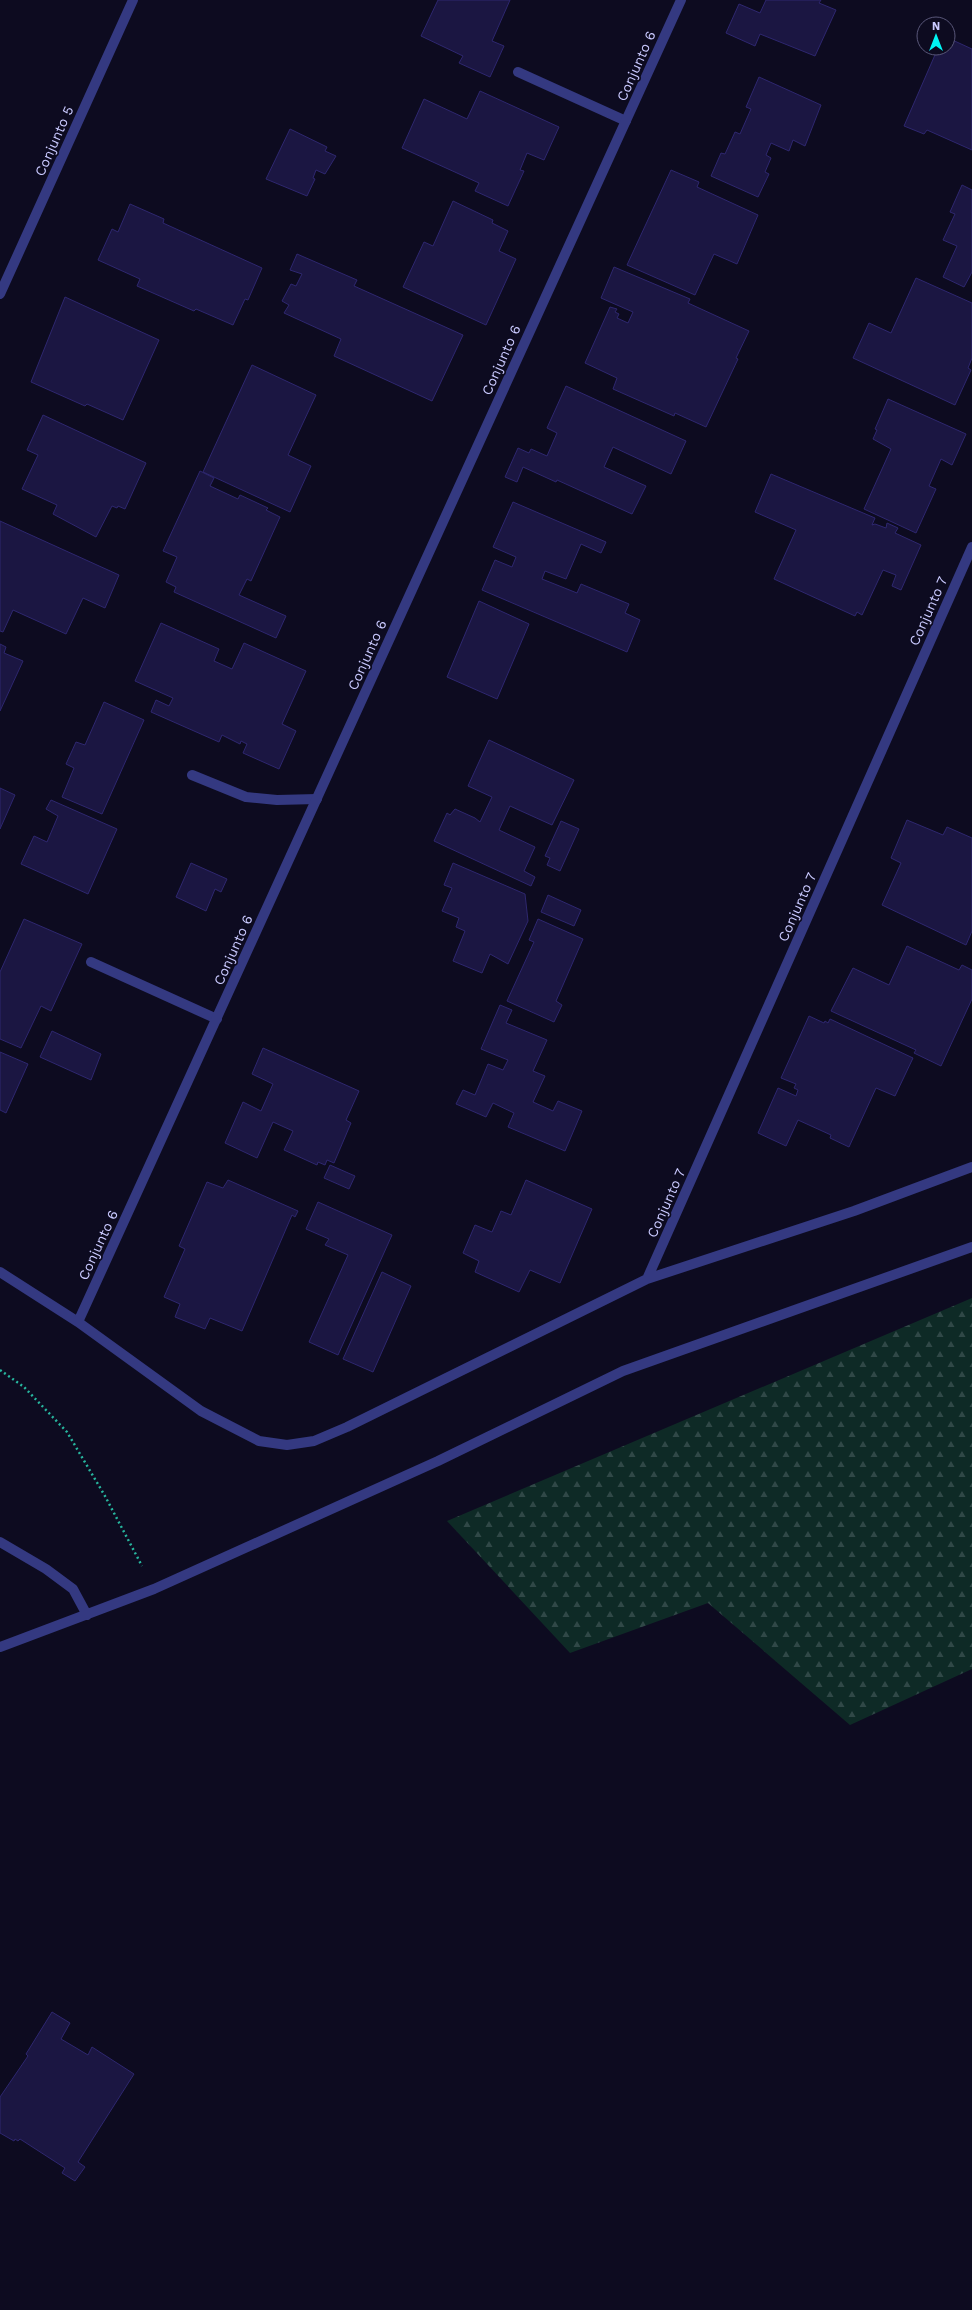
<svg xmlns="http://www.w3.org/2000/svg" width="972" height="2310" font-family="'Work Sans',sans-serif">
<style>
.forest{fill:url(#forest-firs)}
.building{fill:#1b1642;stroke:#2e276f}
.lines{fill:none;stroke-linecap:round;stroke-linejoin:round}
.path{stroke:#27b69e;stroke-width:2.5;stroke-dasharray:2 3;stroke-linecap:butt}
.service{stroke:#343981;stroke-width:10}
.minor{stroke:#343981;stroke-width:10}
.labels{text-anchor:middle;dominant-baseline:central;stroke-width:3.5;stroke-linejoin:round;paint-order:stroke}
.street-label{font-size:14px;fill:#cacaff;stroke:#0d0b20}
</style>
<defs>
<pattern id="forest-firs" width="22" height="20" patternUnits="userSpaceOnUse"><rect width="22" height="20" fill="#0e2a26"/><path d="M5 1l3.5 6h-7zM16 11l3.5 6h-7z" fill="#304847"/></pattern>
</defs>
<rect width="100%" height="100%" fill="#0d0b20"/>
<!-- forest -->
<path class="forest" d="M972,1298V1669L850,1725L708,1603L570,1653L447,1521Z"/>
<!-- building -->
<path class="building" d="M438,0H510L492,41L504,46L490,77L459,63L463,56L421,36Z
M766,0H821L819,3L836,10L815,56L760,34L755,46L726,33L739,4L760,13Z
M948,38L972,49V150L927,130L924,134L904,126L938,48H948Z
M759,77L821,105L805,146L793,140L789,151L771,143L766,155L771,158L765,172L769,174L758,197L711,176L721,153L725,154L735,132L740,134L751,109L746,107Z
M480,91L559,127L544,160L527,153L520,170L524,171L508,206L475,191L479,183L402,148L424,99L467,119Z
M290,129L327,147L325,151L336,156L325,174L316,170L313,178L315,179L307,196L266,179Z
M671,170L699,182L697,187L758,215L737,264L714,254L695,295L627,265Z
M962,185L972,190V272L964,287L943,277L957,246L943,240L955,214L950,212Z
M453,201L493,220L492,223L508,231L499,251L516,259L486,325L403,287L424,242L433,246Z
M130,204L164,219L163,223L262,268L248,300L245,299L233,325L196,309L194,311L137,286L140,279L98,260L112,229L118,232Z
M297,254L357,280L354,286L463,335L432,401L334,356L341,339L284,313L289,305L282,301L291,284L296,286L302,274L290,270Z
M614,267L690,299L688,303L749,331L736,358L738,359L706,427L675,413L674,416L613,389L617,378L585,363L610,307L617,309L615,312L619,314L617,318L628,323L633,312L601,298Z
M916,278L972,303V358L968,368L971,370L955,405L853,358L869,323L891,333Z
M65,297L159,340L123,420L87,404L85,406L31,382Z
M252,365L316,395L288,455L311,466L290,512L203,472Z
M566,386L686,441L671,474L613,447L604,467L646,486L632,514L557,480L556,482L523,467L517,482L505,477L518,448L529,453L531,449L547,456L557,433L547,428Z
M888,399L966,434L952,465L941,459L929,486L936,489L916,533L864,509L891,449L873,439L877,430L875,429Z
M43,415L146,463L125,509L118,506L117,508L112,506L96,537L53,514L57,505L22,489L38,455L27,450Z
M200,471L214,478L210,486L238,499L240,495L268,508L266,510L280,517L251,581L247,579L239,595L286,616L276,638L174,592L176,587L166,582L177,557L163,551Z
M771,474L875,518L872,525L875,524L886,528L887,523L898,528L895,533L921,545L901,590L892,586L896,575L883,570L862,615L857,612L855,616L774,579L796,530L755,512Z
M513,502L606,542L601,553L581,544L566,579L545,571L542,579L577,593L581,584L629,604L625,613L640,620L627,652L482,590L495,560L512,567L516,557L493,547Z
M0,521L119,575L105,608L83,598L66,634L13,610L3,632L0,631Z
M479,601L529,624L497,699L447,677Z
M161,623L219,649L214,661L232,669L244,643L306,671L282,724L296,731L279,769L243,753L247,744L241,741L240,744L222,735L219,742L151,712L156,700L169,706L173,698L135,681Z
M0,644L6,647L4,653L23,661L0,711Z
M104,702L144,720L102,814L62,797L74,768L66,764L76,742L85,745Z
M489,740L574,780L552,825L510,806L499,830L535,847L524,871L535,877L531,886L434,841L447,813L450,815L455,809L475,818L480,822L492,797L468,786Z
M0,788L15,795L0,829Z
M51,800L117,829L88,894L21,864L34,836L47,842L58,816L46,809Z
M907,820L943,835L947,827L972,838V931L966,945L882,905L901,863L891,858Z
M561,821L579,829L560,871L547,865L550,858L545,856Z
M191,863L227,879L221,892L215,889L206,911L176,897Z
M453,863L525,894L528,921L508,964L490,954L482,973L453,961L465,931L456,927L459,918L442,911L452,888L444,885Z
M548,895L581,910L574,926L541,912Z
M24,919L82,944L51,1011L41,1006L21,1048L0,1039V972Z
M538,919L583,939L556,1001L562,1005L554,1022L507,1001L534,942L529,940Z
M907,946L959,970L962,965L972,970V999L941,1066L914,1053L916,1050L831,1011L853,968L889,985Z
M500,1005L512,1010L506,1023L547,1040L533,1071L545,1076L533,1102L553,1111L558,1101L582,1111L565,1151L508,1127L514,1113L493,1103L486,1117L456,1104L463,1090L475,1095L488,1064L503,1070L508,1060L481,1049Z
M809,1016L824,1023L825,1021L828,1023L830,1019L913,1058L895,1096L876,1088L849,1147L830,1138L831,1135L798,1120L786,1146L758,1133L778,1088L796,1096L798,1090L794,1088L796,1084L781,1078Z
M52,1031L101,1054L91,1080L40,1057Z
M263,1048L359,1091L346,1120L351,1123L334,1163L327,1160L325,1165L318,1162L317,1165L284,1150L293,1131L273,1122L257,1158L225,1143L243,1102L261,1111L273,1084L252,1074Z
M0,1052L28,1064L6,1113L0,1110Z
M330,1165L355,1176L349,1189L324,1178Z
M228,1180L298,1211L295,1217L292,1215L242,1331L210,1318L205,1329L175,1317L180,1304L164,1297L185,1249L179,1246L207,1182L223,1188Z
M526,1180L592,1209L560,1283L530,1270L519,1292L475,1272L479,1261L463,1253L475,1225L492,1232L501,1211L511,1215Z
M318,1202L392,1235L338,1355L309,1342L348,1255L325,1245L329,1239L306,1229Z
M382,1272L411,1286L373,1372L343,1359Z
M52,2012L70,2023L61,2039L88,2055L92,2047L134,2074L78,2162L85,2167L75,2181L62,2173L65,2168L20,2139L18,2141L15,2139L14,2141L0,2133V2097L28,2056L26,2054Z"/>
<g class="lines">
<!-- path -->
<path class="path" d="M0,1370L24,1387L67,1432L105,1496L142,1566"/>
<!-- service -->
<path class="service" d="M518,72L626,121
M192,775L246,797L277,800L317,799
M91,962L217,1019"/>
<!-- minor -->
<path class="minor" d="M0,294L133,0
M0,1272L78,1322L201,1411L259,1441L287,1445L314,1441L347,1427L647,1279L854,1211L972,1167
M647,1279L972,547
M78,1322L681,0
M0,1542L46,1569L73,1589L87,1615
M0,1647L154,1589L438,1461L623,1371L972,1247"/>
</g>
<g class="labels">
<!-- street labels -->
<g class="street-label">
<text transform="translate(636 66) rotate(-66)">Conjunto 6</text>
<text transform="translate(54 141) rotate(-66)">Conjunto 5</text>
<text transform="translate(501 360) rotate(-66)">Conjunto 6</text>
<text transform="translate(928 611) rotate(-66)">Conjunto 7</text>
<text transform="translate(367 655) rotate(-66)">Conjunto 6</text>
<text transform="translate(797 907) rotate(-66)">Conjunto 7</text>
<text transform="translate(233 950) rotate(-66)">Conjunto 6</text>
<text transform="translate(666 1203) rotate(-66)">Conjunto 7</text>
<text transform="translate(98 1245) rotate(-65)">Conjunto 6</text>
</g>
</g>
<!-- north arrow -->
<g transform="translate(936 36)"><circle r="19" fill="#0d0b20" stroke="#595779"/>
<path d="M0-3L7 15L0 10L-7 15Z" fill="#00f5f4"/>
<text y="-6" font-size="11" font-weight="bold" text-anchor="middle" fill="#cacaff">N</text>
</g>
</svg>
